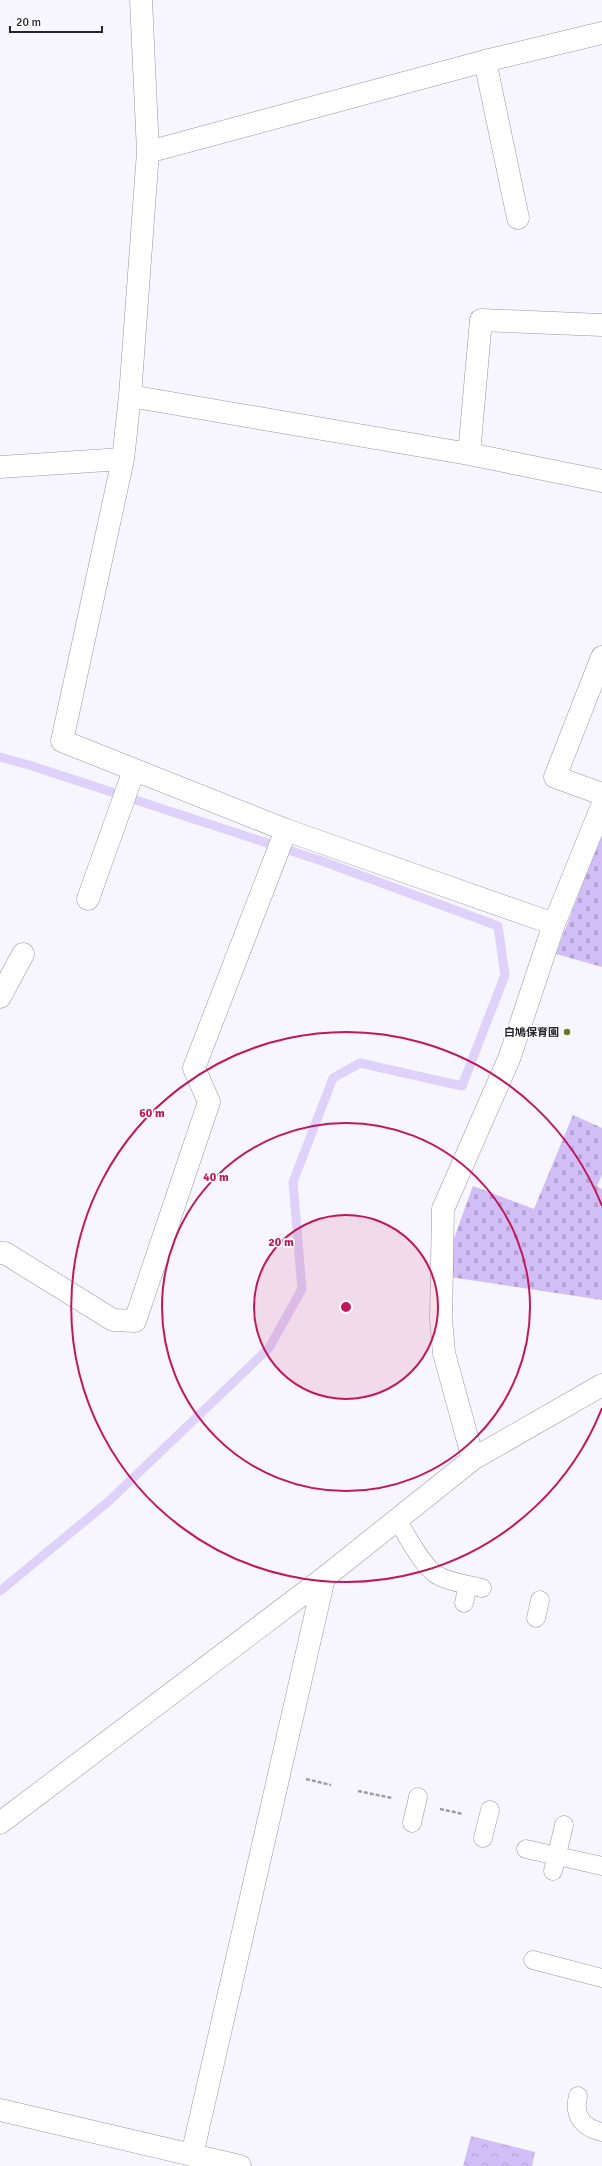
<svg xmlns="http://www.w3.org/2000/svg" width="602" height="2166" font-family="Signika,'Noto Sans JP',sans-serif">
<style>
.forest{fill:url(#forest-crowns)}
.cemetery{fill:url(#cemetery-stones)}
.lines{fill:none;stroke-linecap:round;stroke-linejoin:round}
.stream{stroke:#ded2fa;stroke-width:9}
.service-casing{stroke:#9a94a7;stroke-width:19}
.minor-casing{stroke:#9a94a7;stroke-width:23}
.tertiary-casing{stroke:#9a94a7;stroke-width:23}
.path{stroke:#9d9ba3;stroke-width:2.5;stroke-dasharray:4 2;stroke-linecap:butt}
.service{stroke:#fff;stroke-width:18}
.minor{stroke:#fff;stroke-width:22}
.tertiary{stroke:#fff;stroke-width:22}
.ring{fill:none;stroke:#c2185b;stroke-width:2}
.poi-dot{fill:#687826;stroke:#fff;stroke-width:1.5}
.labels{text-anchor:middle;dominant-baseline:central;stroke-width:3.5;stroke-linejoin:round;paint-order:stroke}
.poi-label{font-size:11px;font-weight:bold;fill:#26242b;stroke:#fff;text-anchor:end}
.centre{fill:#c2185b;stroke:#fff;stroke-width:2}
.ring-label{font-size:12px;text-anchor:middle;font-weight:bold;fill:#c2185b;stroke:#fff;stroke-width:3.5;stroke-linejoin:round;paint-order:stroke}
</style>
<defs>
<pattern id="forest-crowns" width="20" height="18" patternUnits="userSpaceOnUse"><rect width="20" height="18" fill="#d1bef7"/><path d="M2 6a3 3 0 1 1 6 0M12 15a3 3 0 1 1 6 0" fill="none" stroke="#b3a3d4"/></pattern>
<pattern id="cemetery-stones" width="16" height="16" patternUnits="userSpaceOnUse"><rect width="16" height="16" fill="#d1bef7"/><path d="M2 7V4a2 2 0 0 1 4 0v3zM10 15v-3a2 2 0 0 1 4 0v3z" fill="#b3a3d4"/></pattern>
</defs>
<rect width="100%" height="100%" fill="#f7f5fd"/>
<!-- forest -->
<path class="forest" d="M471,2136L535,2152L532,2166H463Z"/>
<!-- cemetery -->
<path class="cemetery" d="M602,832V967L556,954Z
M573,1115L602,1128V1175L597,1186L602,1189V1300L450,1277L453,1241L473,1186L534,1209Z"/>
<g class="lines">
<!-- stream -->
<path class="stream" d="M0,757L29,765L322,861L498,926L505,975L462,1086L360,1063L333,1078L293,1182L302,1289L269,1348L109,1501L0,1591"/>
<defs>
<path id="service" d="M397,1520C407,1535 422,1566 437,1575C450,1583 468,1584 482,1588
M464,1603L468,1585
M536,1618L540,1600
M412,1823L418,1797
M483,1838L490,1810
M526,1849L602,1866
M553,1871L564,1825
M533,1960L602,1978
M578,2096C573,2116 583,2128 602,2132"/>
<path id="minor" d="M141,0L148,152
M485,61L518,218
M130,396L469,454L481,320L602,325
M469,454L602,481
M0,467L123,459
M602,657L555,777L602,794
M88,899L134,770
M554,924L286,830L62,741L123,459L130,396L148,152L485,61L602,33
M0,997L23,954
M0,1253H5L113,1320L135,1321L209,1102L194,1068L286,830
M473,1459L444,1353L441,1319L443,1209L509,1059L554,924L602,806
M0,1823L324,1578L473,1459L602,1385
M0,2110L192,2155L324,1578"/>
<path id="tertiary" d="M192,2155L240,2166"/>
</defs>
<!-- service casing -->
<use href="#service" class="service-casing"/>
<!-- minor casing -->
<use href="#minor" class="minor-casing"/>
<!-- tertiary casing -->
<use href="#tertiary" class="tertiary-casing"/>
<!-- path -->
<path class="path" d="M306,1779L331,1785
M358,1791L392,1798
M440,1809L463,1814"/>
<!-- service -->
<use href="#service" class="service"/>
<!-- minor -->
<use href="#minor" class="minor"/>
<!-- tertiary -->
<use href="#tertiary" class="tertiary"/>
</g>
<!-- distance rings -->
<circle cx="346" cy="1307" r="92" fill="#c2185b" fill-opacity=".12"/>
<g class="ring">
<circle cx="346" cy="1307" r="92"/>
<circle cx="346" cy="1307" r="184"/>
<path d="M602 1408A275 275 0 1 1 602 1206"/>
</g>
<!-- markers -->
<circle class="poi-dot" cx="567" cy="1032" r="4"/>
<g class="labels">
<!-- poi labels -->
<g class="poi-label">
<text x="559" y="1032">白鳩保育園</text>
</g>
</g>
<circle cx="346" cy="1307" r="6" class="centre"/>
<g class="ring-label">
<text x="152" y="1117">60 m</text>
<text x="216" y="1181">40 m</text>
<text x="281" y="1246">20 m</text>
</g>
<!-- scale -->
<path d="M10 26v6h92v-6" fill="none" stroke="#26242b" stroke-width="2"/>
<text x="16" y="26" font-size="12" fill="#26242b" stroke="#ffffff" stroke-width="3" paint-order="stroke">20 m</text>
</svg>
